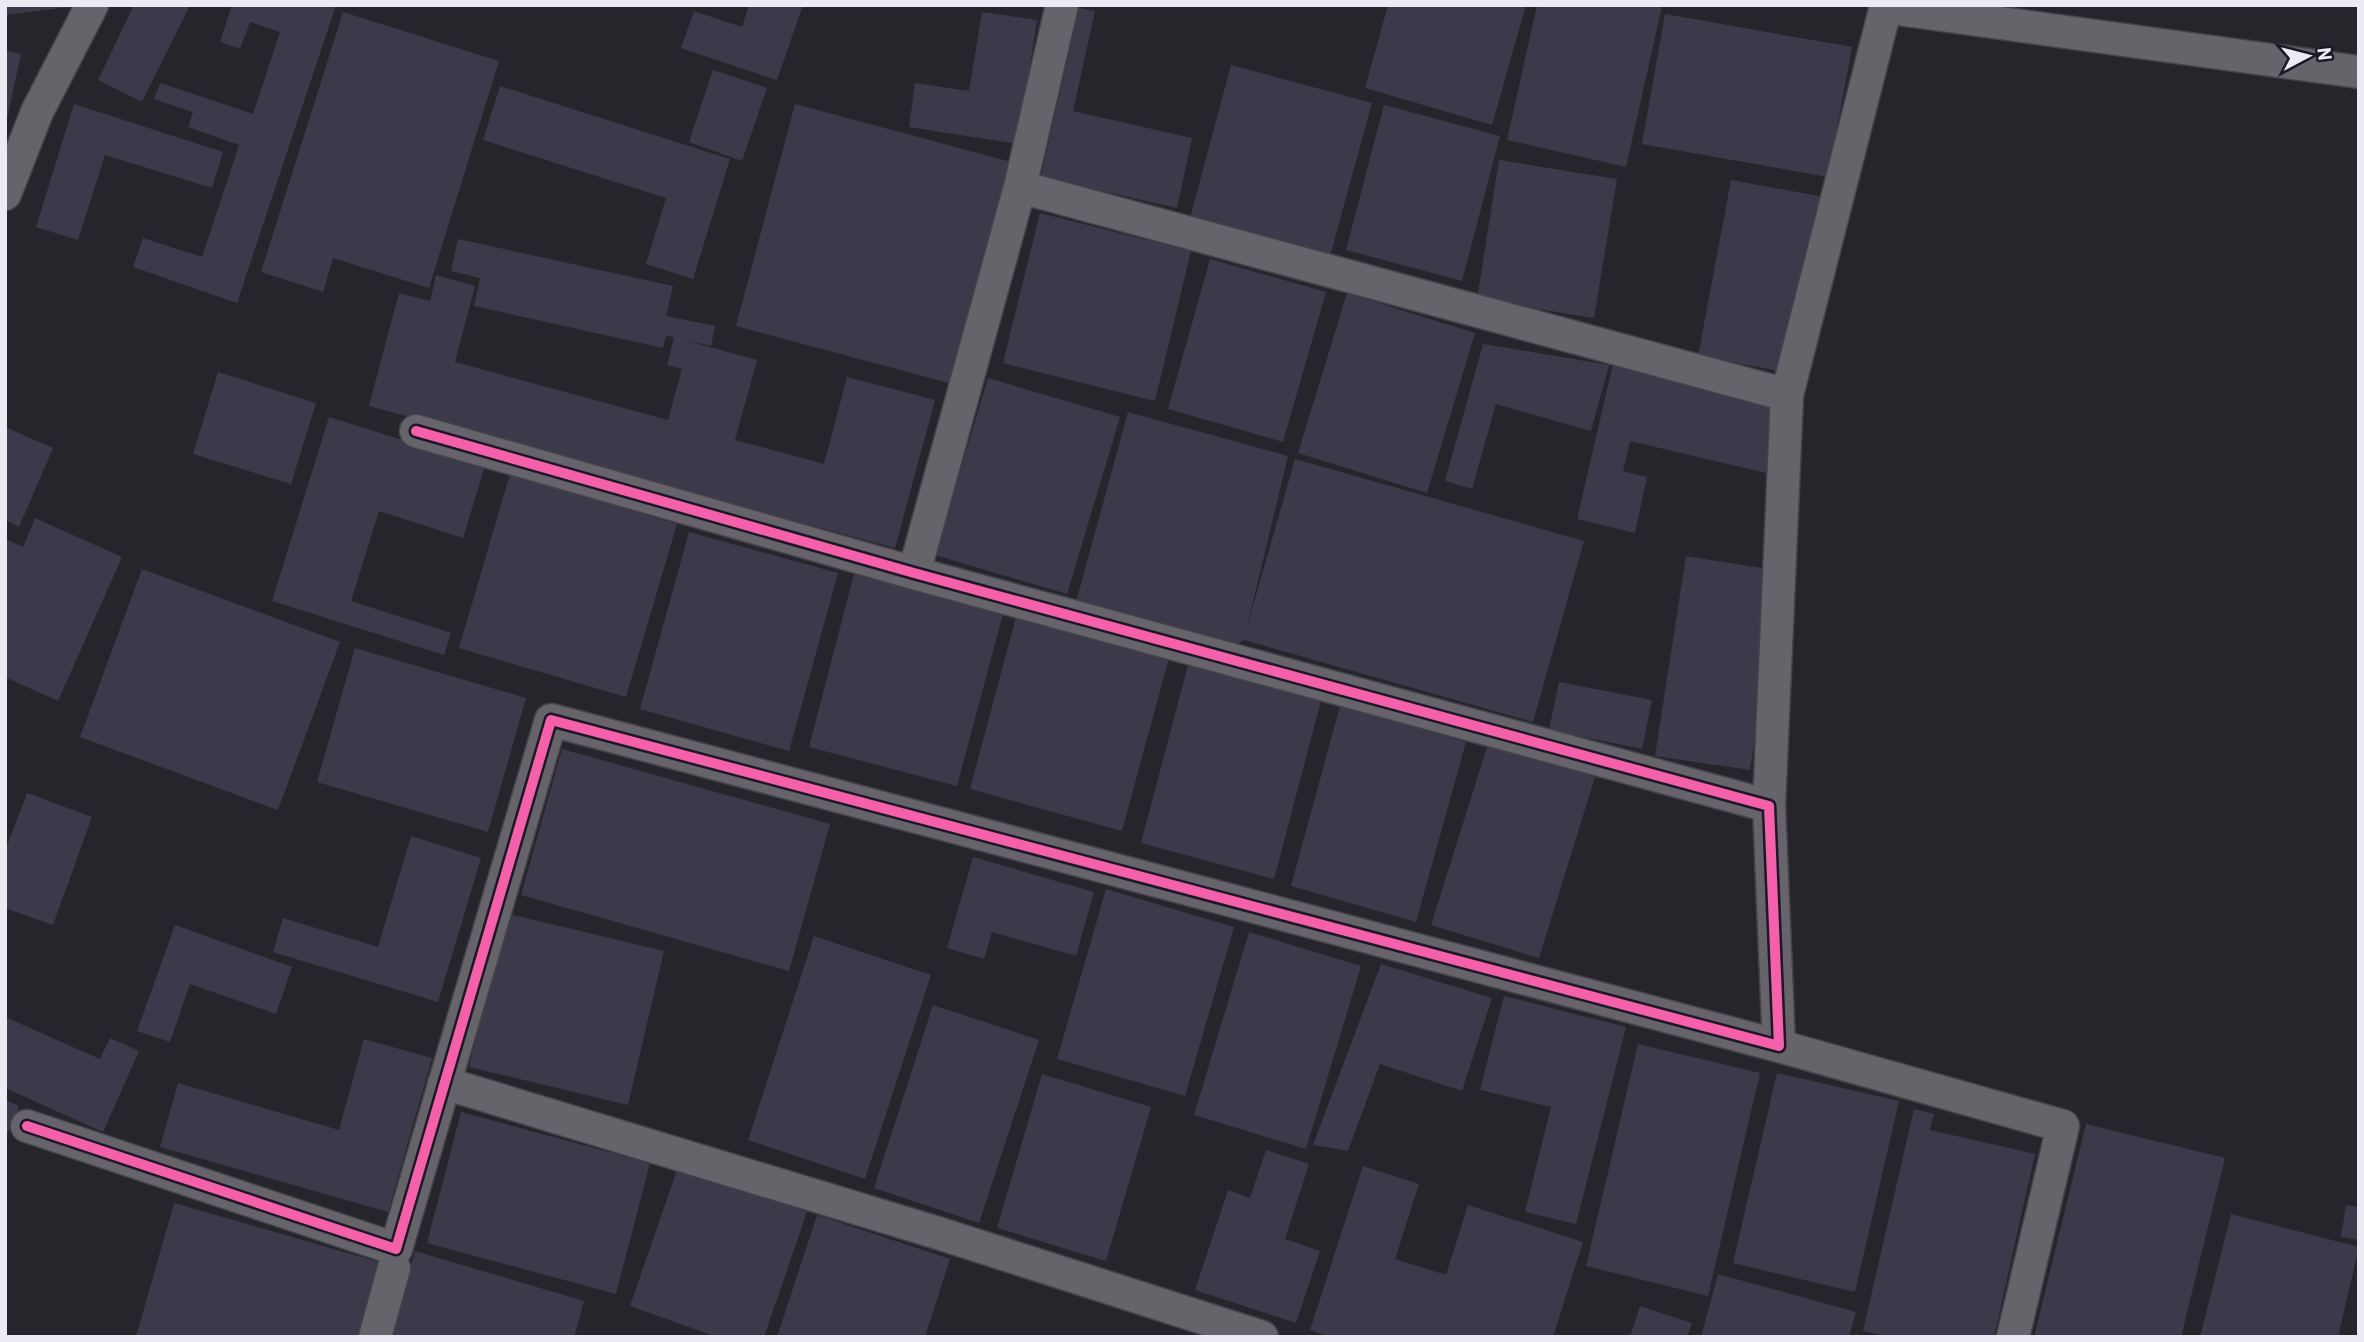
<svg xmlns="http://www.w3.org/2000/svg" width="2364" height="1342" font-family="Barlow,sans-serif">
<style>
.building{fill:#3c394a}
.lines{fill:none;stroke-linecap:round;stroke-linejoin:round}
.street-casing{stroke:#444349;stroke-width:35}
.street{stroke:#66646a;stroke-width:32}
.cycleway-casing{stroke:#1d1825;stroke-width:15}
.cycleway{stroke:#f560ab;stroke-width:10}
</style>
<rect width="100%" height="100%" fill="#27252c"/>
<!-- building -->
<path class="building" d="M5,5H69V7L5,15Z
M134,5H190L142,102L98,80Z
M232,5H336L237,303L133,267L143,238L202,257L239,145L188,127L193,112L154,99L160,83L253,114L280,32L250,22L240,49L220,42Z
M749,5H803L777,80L681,48L694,11L742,27Z
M1388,5H1526L1492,125L1365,88Z
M1537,5L1662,6L1626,167L1507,140Z
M1079,8L1095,11L1073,111L1192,138L1177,208L1041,177Z
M343,12L499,61L429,288L333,258L323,292L261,272Z
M982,12L1037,20L1018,144L909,127L915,83L969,91Z
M1665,14L1852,47L1828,177L1642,144Z
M5,50L21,54L6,123H5Z
M1231,65L1372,103L1330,256L1190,218Z
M713,70L767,88L742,161L689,142Z
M500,86L730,159L693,279L646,264L666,198L483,140Z
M74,104L223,152L212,188L105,155L78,240L36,227Z
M795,104L1015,163L956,385L736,326Z
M1384,105L1500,136L1462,281L1346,250Z
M1499,160L1617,179L1594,318L1477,299Z
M1731,180L1824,197L1791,373L1698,356Z
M1040,213L1191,251L1155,401L1003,363Z
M458,239L673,286L666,316L715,326L711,346L684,340L757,360L735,440L824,464L847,377L935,400L895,548L369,406L399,293L430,301L436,275L475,286L455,362L668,420L682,369L667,365L674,337L666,336L663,348L474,306L480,278L451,271Z
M1210,259L1326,292L1283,442L1168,409Z
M1347,293L1475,333L1427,493L1298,453Z
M1483,344L1609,365L1591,431L1496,404L1472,489L1445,481Z
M1613,364L1781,404L1766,473L1630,441L1623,471L1647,477L1635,533L1577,519Z
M218,372L316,403L291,484L193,454Z
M988,378L1120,417L1067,594L935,555Z
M1128,412L1288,456L1247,627L1295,459L1584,541L1533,722L1244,640L1235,646L1076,602Z
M329,417L485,466L463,538L379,511L351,601L451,633L444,655L272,601Z
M5,427L53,448L19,527L5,520Z
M510,474L677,524L626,697L459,648Z
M35,518L122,557L58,701L5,677V539L23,547Z
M689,532L838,573L789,751L640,709Z
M1686,556L1780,571L1750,770L1655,756Z
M142,569L340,642L278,810L80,737Z
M854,574L1003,614L957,786L809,747Z
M1016,617L1169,658L1122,831L970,789Z
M355,648L526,698L488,832L317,782Z
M1188,665L1321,701L1274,879L1141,843Z
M1559,682L1652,700L1642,749L1549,730Z
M1340,706L1466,742L1416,922L1291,886Z
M1488,744L1595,777L1539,958L1431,925Z
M562,749L830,824L789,971L521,895Z
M27,793L92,817L53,925L5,908V851Z
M411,836L481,858L438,1002L273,952L283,918L378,947Z
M973,857L1094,892L1076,956L992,932L984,959L947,948Z
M1106,889L1234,927L1185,1096L1057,1059Z
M505,913L664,951L628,1105L469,1067Z
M175,925L292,967L276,1014L190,984L170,1042L137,1031Z
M1249,932L1361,966L1306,1149L1194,1115Z
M814,936L931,975L865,1179L748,1140Z
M1381,964L1492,998L1462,1091L1380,1064L1348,1151L1313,1145Z
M1504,996L1626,1027L1576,1224L1525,1212L1551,1107L1480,1090Z
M933,1005L1039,1040L979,1223L874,1188Z
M5,1017L100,1059L110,1038L139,1051L103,1132L5,1088Z
M364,1039L432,1058L388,1212L160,1147L178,1083L339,1130Z
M1638,1044L1760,1073L1708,1296L1586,1266Z
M1777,1073L1899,1101L1855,1292L1733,1263Z
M1042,1074L1151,1107L1106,1261L997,1228Z
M5,1100L19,1106L5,1139Z
M1914,1109L1934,1114L1930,1130L2035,1154L1994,1337H1889L1863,1331Z
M461,1112L650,1163L616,1294L427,1243Z
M2086,1124L2225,1158L2181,1337H2034Z
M1266,1150L1309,1164L1285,1239L1320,1251L1296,1323L1195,1290L1228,1190L1250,1198Z
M1363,1166L1419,1184L1395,1259L1446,1275L1468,1205L1583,1242L1553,1337H1330L1310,1330Z
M678,1167L807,1212L764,1337H717L630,1306Z
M174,1203L379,1262L357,1337H136Z
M2346,1205L2359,1207V1240L2341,1237Z
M2231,1214L2359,1247L2338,1337H2200Z
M817,1215L950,1259L925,1337H777Z
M415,1251L584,1301L574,1337H391Z
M1718,1274L1856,1312L1849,1337H1701Z
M1640,1306L1692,1323L1687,1337H1630Z"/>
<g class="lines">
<defs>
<path id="street" d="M1062,5L1020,187L1787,395
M1885,5L1905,10L2359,72
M5,194L37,112L92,5
M914,573L1020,187
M1769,806L1787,395L1886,6
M1779,1046L2063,1126L2013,1337
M444,1083L938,1233L1262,1337
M27,1126L396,1249L551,720L1779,1046L1769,806L914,573L416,431
M375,1337L394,1268"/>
</defs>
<!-- street casing -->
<use href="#street" class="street-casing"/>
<!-- street -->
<use href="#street" class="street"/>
<defs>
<path id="cycleway" d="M27,1126L396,1249L551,720L1779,1046L1769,806L914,573L416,431"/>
</defs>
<!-- cycleway casing -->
<use href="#cycleway" class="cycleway-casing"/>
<!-- cycleway -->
<use href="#cycleway" class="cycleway"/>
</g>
<!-- border -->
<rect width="2364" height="1342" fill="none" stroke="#edeaf3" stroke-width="14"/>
<!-- north arrow -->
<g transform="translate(2308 56) rotate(83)" stroke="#1d1825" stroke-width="5" paint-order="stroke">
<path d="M0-5L12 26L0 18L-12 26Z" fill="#edeaf3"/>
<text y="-10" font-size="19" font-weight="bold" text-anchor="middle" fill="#edeaf3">N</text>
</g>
</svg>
